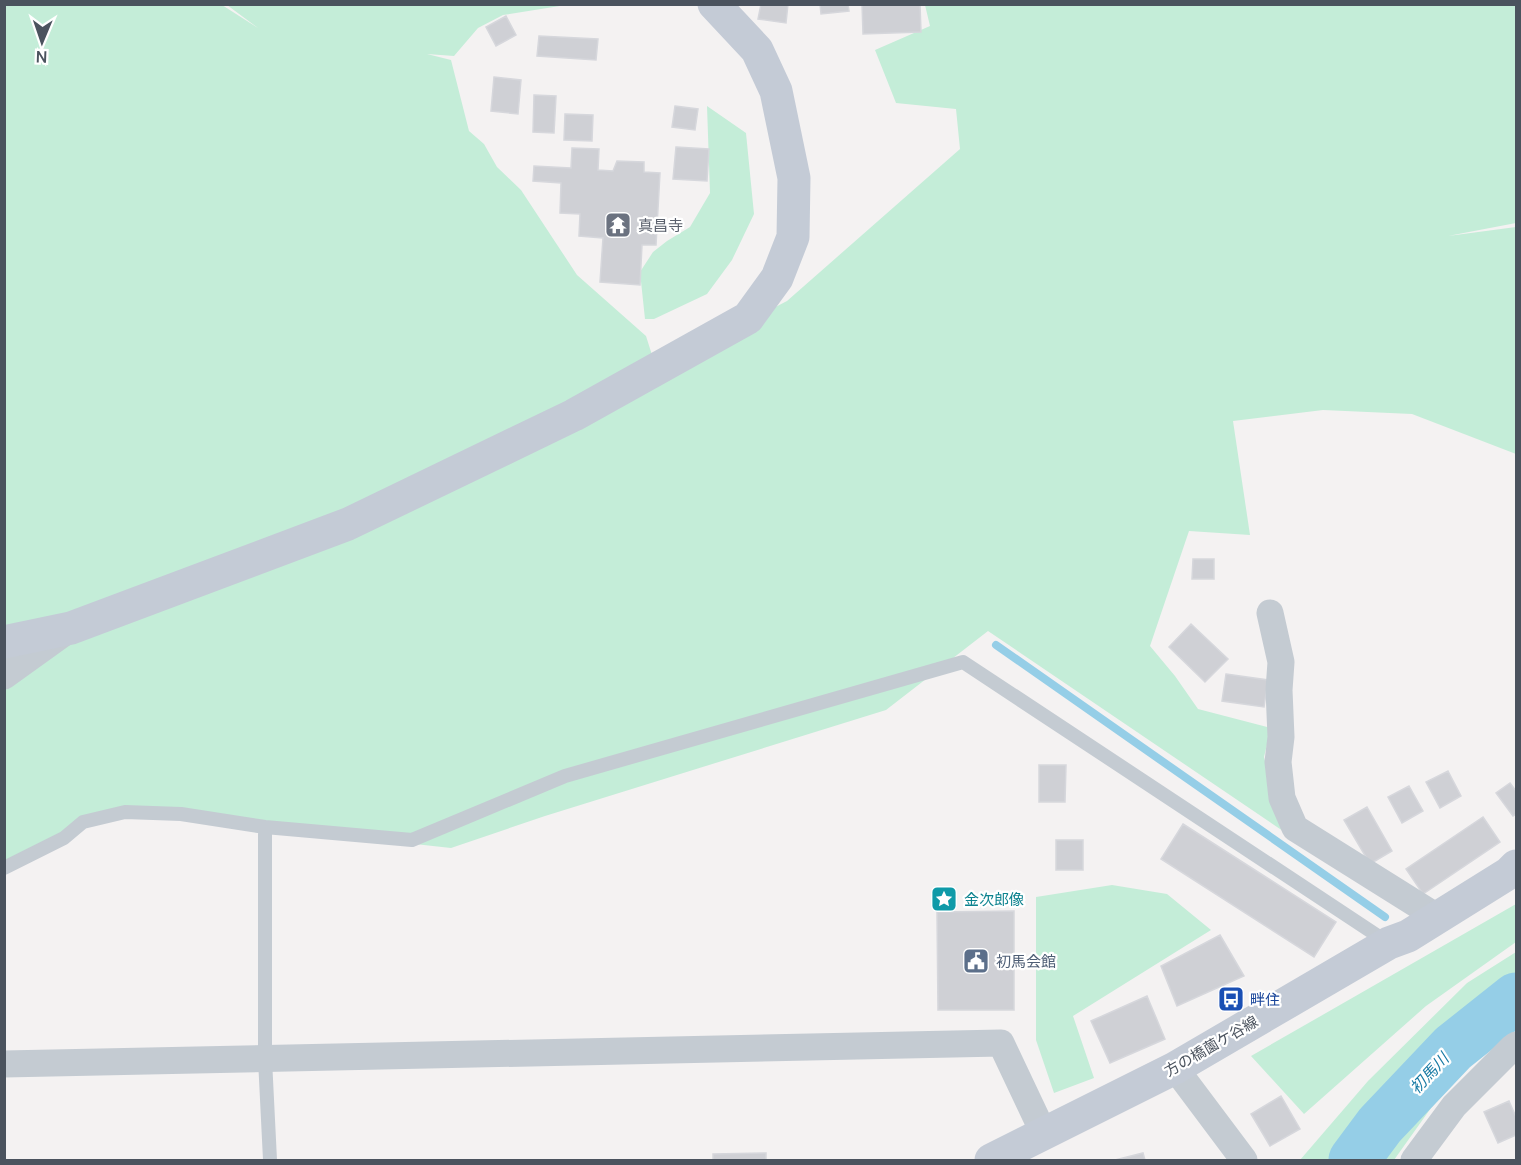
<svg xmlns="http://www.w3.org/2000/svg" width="1521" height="1165" font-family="Manrope,'Noto Sans JP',sans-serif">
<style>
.green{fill:#c4edd8}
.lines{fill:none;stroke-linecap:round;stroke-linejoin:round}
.stream{stroke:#95cee7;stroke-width:8}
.river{stroke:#95cee7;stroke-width:51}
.building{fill:#cfd0d5;stroke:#d6d7dc;stroke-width:1.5}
.lane{stroke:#c4cbd2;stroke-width:14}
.street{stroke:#c4cbd2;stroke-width:27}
.secondary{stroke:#c4cbd6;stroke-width:33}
.labels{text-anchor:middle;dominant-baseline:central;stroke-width:4.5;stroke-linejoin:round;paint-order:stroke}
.worship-label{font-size:15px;fill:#5b616d;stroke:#fff;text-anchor:start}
.culture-label{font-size:15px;fill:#0d838f;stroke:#fff;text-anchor:start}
.service-label{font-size:15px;fill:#4e5e75;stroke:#fff;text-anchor:start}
.transit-label{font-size:15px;fill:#164399;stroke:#fff;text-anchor:start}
.street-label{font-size:15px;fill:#4b535e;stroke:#fff}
.water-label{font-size:16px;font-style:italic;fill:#177aa4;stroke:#fff}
</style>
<rect width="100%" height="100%" fill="#f4f2f2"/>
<!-- green -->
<path class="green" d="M5,5H222L258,28L227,5H566L503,15L478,28L454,56L427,54L451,60L469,131L484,144L497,167L521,190L577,275L646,336L658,374L659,368L787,301L960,149L956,109L896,103L875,50L930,26L925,5H1516V223L1448,236L1516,227V454L1412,414L1323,410L1233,421L1250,535L1189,531L1150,646L1175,676L1198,709L1271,728L1264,757L1283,831L988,631L886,710L545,816L451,848L125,812L83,822L5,869V682L70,628L5,640Z
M707,106L746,133L754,214L732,260L707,294L654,319H645L640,272L653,252L667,241L690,227L710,193Z
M1112,885L1167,894L1211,930L1073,1016L1094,1078L1054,1093L1036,1040V897Z
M1516,904V942L1426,1006L1304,1114L1251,1056Z
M1516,952V1028L1492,1042L1431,1108L1394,1160H1300L1368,1081L1467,983Z"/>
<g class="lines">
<!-- stream -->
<path class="stream" d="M996,645L1385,917"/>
<!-- river -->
<path class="river" d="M1354,1160L1380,1125L1453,1048L1516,998"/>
</g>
<!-- building -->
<path class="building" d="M761,4H788L786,23L758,19Z
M820,4H848L849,11L821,14Z
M862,4H920L921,32L863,34Z
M506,16L516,35L496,46L486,27Z
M539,36L598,39L596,60L537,56Z
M494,77L521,80L518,114L491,111Z
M534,95L556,96L554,133L533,132Z
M675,106L698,109L695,130L672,127Z
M565,114L593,115L592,141L564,140Z
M676,147L709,149L707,181L673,179Z
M572,148L599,149L598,170L613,171L617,161L644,162V172L660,173L656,245H642L640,285L600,282L603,238L579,236L580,214L560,213L561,183L533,181L534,166L571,168Z
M1193,559H1214V579H1192Z
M1191,624L1228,659L1205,682L1169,647Z
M1226,674L1268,680L1264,707L1222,701Z
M1039,765H1066L1065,802H1039Z
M1448,771L1461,796L1440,808L1426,782Z
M1510,783L1516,791V814L1513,816L1496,793Z
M1409,786L1423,811L1402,823L1388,797Z
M1367,807L1392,851L1370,864L1344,820Z
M1483,817L1500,842L1423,894L1406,869Z
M1183,824L1336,922L1314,957L1161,859Z
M1056,840H1083V870H1056Z
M1014,911V1010H938L937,912Z
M1220,935L1244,976L1177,1006L1161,966Z
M1147,996L1165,1039L1110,1063L1091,1021Z
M1281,1096L1300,1129L1270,1146L1251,1114Z
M1509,1101L1516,1117V1135L1498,1143L1484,1112Z
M766,1153V1160H713V1154Z
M1143,1153L1145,1160H1115Z"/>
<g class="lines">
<!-- lane -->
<path class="lane" d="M265,827V1059L270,1160
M4,868L64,838L83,822L125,812L181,814L265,827L412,840L565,776L963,662L1387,942"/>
<!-- street -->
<path class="street" d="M1270,613L1281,662L1279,690L1281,737L1278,762L1282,798L1295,828L1437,917
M4,676L68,630
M4,1064L1001,1043L1044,1134
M1175,1068L1244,1160
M1414,1160L1454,1106L1512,1048L1516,1045"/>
<!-- secondary -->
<path class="secondary" d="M4,642L71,628L348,524L574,415L748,318L777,278L793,237L794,178L776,91L757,50L714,4
M991,1160L1175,1068L1389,943L1408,936L1509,873L1516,866"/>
</g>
<!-- icons -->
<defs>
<symbol id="temple-square" viewBox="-11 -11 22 22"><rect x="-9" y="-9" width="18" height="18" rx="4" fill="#6b7280" stroke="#fff"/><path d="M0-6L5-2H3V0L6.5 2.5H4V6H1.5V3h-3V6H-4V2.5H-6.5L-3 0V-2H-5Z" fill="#fff"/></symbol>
<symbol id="sight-square" viewBox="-11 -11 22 22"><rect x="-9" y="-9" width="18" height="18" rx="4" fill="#0f9aa8" stroke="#fff"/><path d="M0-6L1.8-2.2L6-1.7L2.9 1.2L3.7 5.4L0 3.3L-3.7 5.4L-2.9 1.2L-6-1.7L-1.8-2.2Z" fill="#fff"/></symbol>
<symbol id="civic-square" viewBox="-11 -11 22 22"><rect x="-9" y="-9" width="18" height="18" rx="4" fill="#5c6f8a" stroke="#fff"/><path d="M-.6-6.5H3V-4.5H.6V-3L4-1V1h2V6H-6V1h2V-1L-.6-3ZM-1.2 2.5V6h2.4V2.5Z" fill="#fff"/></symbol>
<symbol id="bus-square" viewBox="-11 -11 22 22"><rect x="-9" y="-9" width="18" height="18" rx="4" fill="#1a4fb4" stroke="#fff"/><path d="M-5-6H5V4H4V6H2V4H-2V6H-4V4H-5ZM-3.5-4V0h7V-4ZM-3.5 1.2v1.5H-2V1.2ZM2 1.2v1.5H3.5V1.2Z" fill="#fff"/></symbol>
</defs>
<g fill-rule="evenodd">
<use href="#temple-square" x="603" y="210" width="30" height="30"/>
<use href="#sight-square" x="929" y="884" width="30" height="30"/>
<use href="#civic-square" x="961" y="946" width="30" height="30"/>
<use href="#bus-square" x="1216" y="984" width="30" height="30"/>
</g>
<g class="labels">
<!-- worship labels -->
<g class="worship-label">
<text x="638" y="225">真昌寺</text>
</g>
<!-- culture labels -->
<g class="culture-label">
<text x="964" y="899">金次郎像</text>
</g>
<!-- service labels -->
<g class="service-label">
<text x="996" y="961">初馬会館</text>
</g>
<!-- transit labels -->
<g class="transit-label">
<text x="1250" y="999">畔住</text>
</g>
<!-- street labels -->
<g class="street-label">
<text transform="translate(1211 1046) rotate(-30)">方の橋薗ケ谷線</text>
</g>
<!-- water labels -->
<g class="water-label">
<text transform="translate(1429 1073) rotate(-47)">初馬川</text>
</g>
</g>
<!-- border -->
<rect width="1521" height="1165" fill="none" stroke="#4b535e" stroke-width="12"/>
<!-- north arrow -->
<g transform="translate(42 42) rotate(182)" stroke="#ffffff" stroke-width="4.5" paint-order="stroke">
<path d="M0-4.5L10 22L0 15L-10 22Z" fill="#4b535e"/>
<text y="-9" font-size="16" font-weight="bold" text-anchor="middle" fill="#4b535e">N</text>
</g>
</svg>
